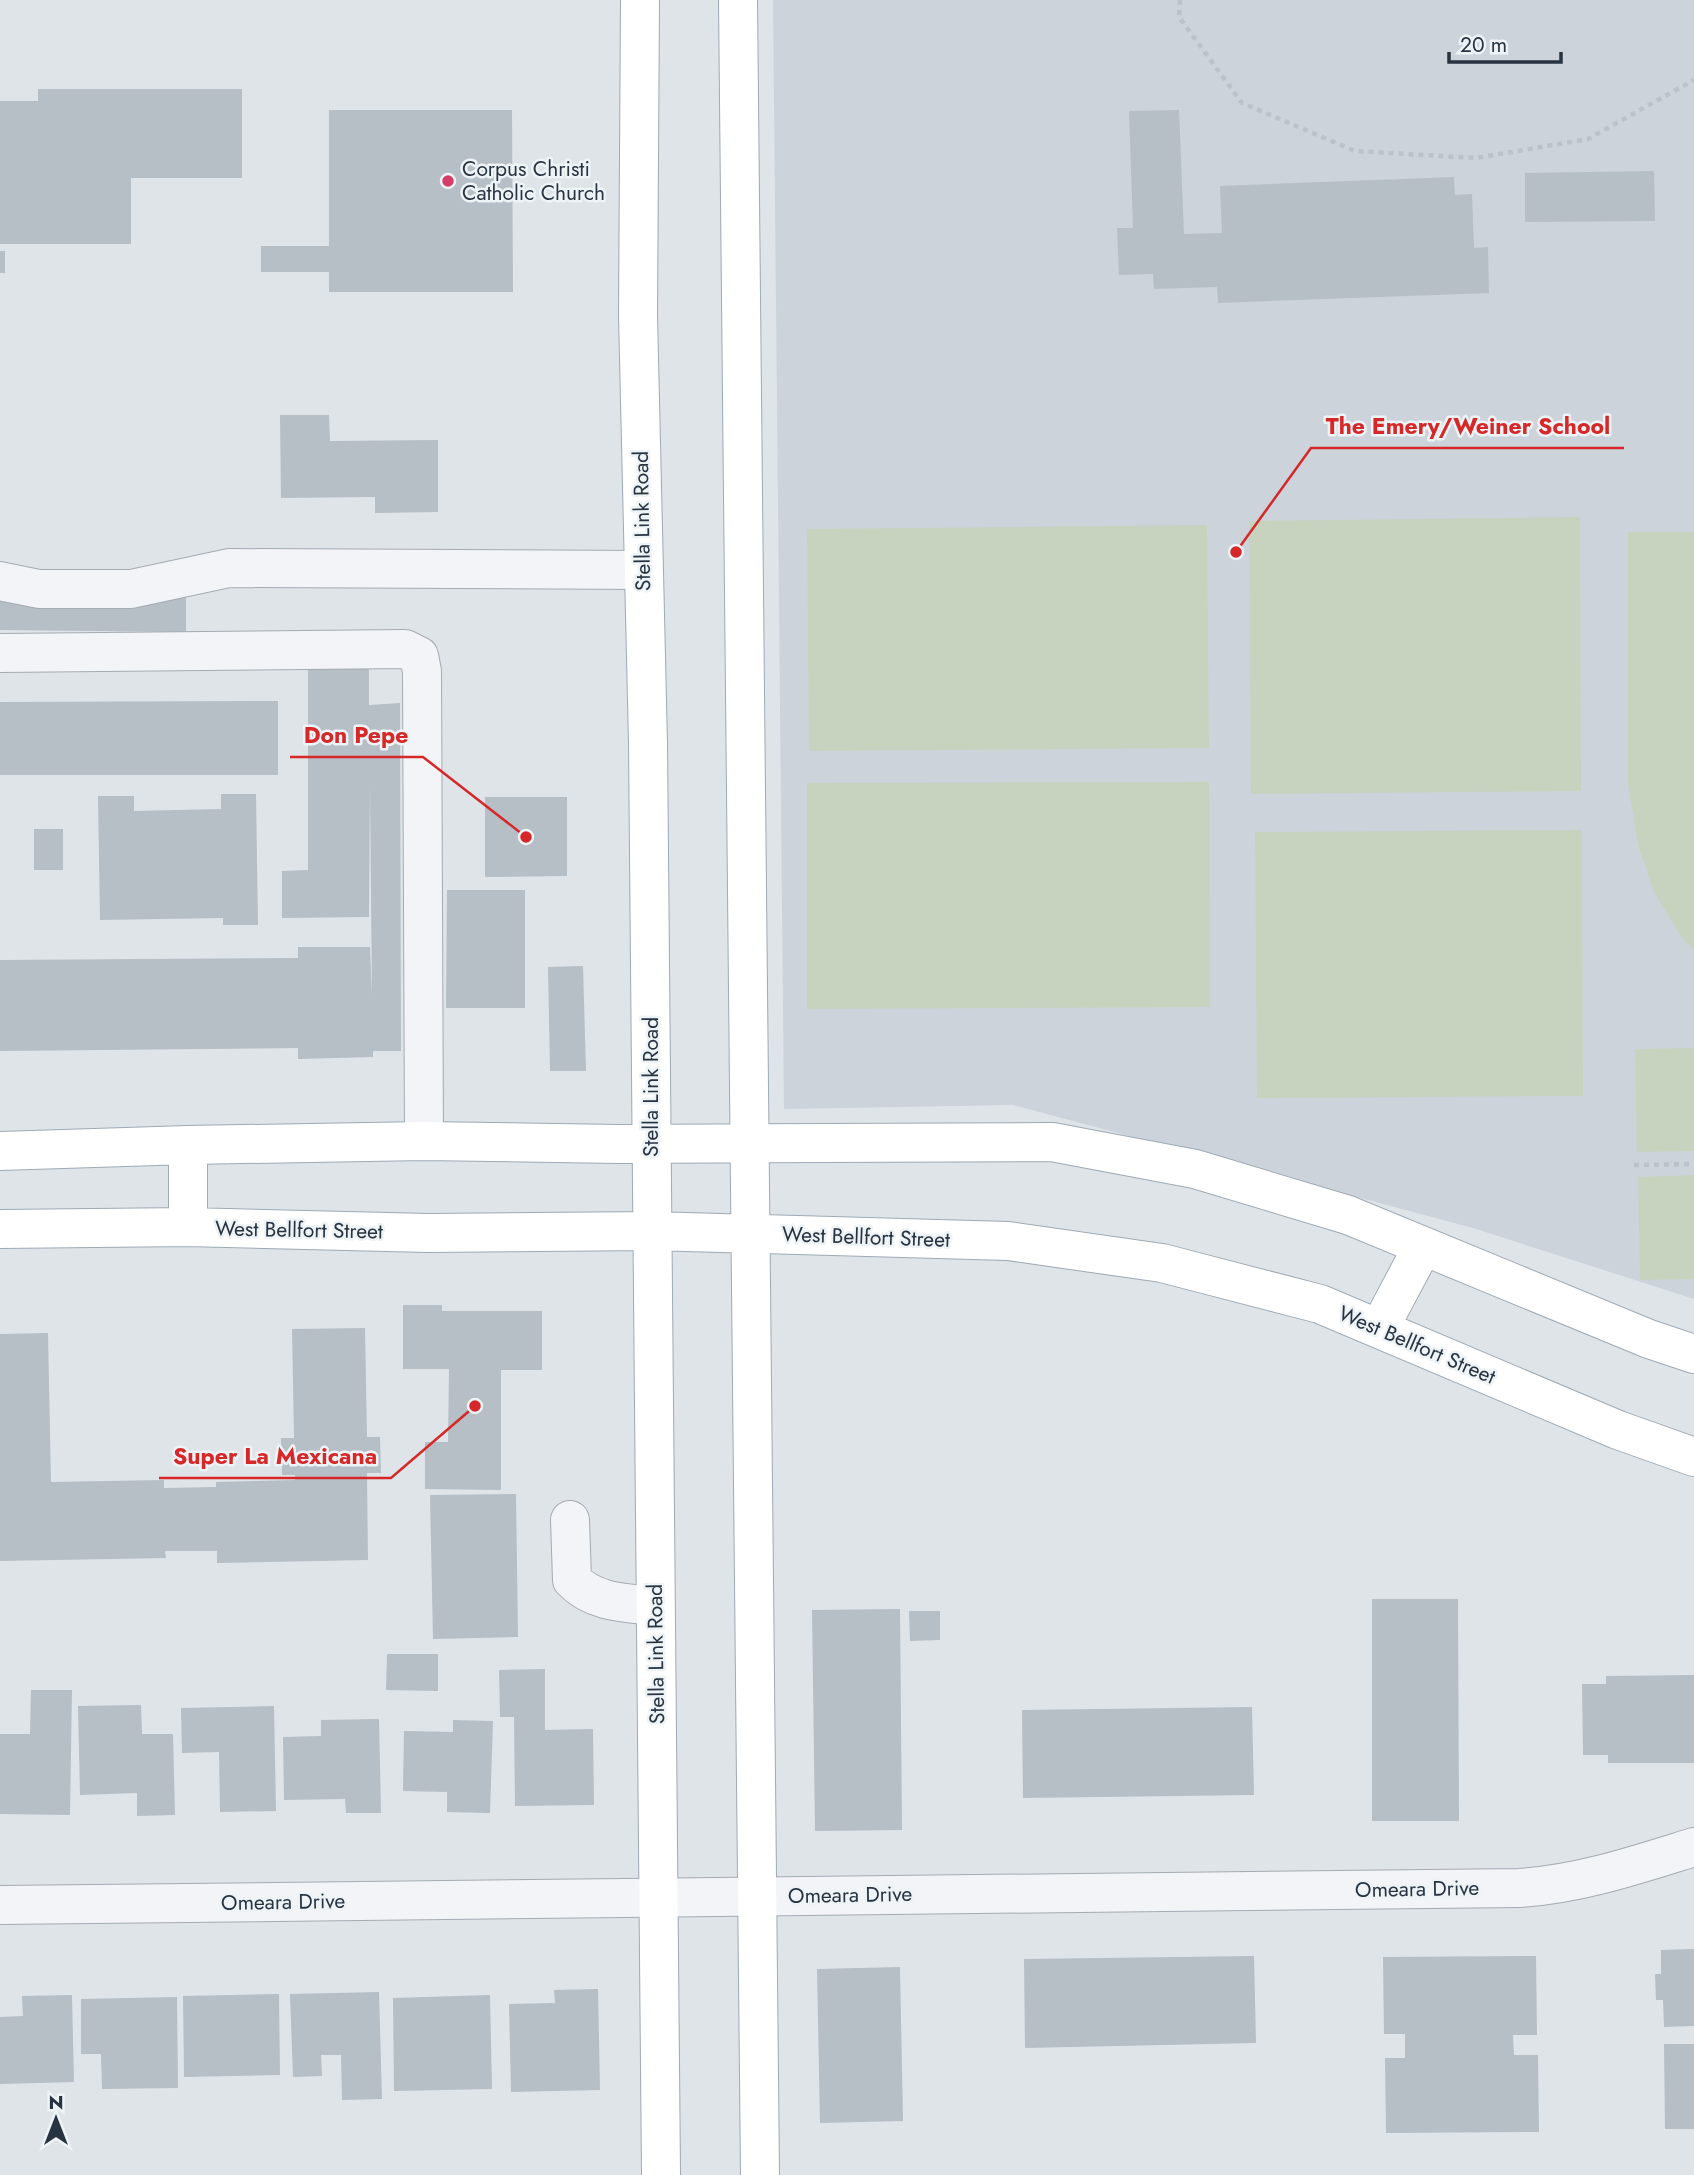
<svg xmlns="http://www.w3.org/2000/svg" width="1694" height="2175" font-family="Jost,sans-serif">
<style>
.built{fill:#cdd3db}
.green{fill:#c7d3bf}
.building{fill:#b6bec6}
.lines{fill:none;stroke-linecap:round;stroke-linejoin:round}
.minor-casing{stroke:#a4abb3;stroke-width:40}
.major-casing{stroke:#9eaab5;stroke-width:40}
.path{stroke:#bdc2c8;stroke-width:4.5;stroke-dasharray:5 5;stroke-linecap:butt}
.minor{stroke:#f2f4f7;stroke-width:38}
.major{stroke:#fff;stroke-width:38}
.poi-dot{fill:#d43d66;stroke:#eef3f6;stroke-width:2.5}
.labels{text-anchor:middle;dominant-baseline:central;stroke-width:5;stroke-linejoin:round;paint-order:stroke}
.poi-label{font-size:21px;fill:#273341;stroke:#eef3f6;text-anchor:start}
.street-label{font-size:21px;fill:#273341;stroke:#eef3f6}
.leader{fill:none;stroke:#d62828;stroke-width:2.5}
.callout-dot{fill:#d62828;stroke:#eef3f6;stroke-width:2.5}
.callout-label{font-size:23px;text-anchor:middle;font-weight:bold;fill:#d62828;stroke:#eef3f6;stroke-width:5;stroke-linejoin:round;paint-order:stroke}
</style>
<rect width="100%" height="100%" fill="#dfe4e9"/>
<!-- built -->
<path class="built" d="M773,0H1694V1299L1473,1228L1013,1105L784,1109Z"/>
<!-- green -->
<path class="green" d="M1580,517L1581,791L1251,794L1249,521Z
M1207,525L1209,748L809,751L807,529Z
M1628,532H1694V951L1682,938L1654,892L1638,845L1628,784Z
M1209,782L1210,1007L807,1009V783Z
M1582,830L1583,1096L1257,1098L1255,832Z
M1694,1048V1151L1637,1152L1635,1049Z
M1694,1175V1279L1640,1280L1638,1177Z"/>
<!-- building -->
<path class="building" d="M38,89H242V178H131V244H0V101H38Z
M329,110H512L513,292H329V272H261V246H329Z
M1179,110L1184,234L1222,233L1220,186L1454,177L1455,195L1472,194L1474,248L1488,247L1489,293L1218,303L1217,287L1154,289L1153,274L1119,275L1117,228H1133L1129,111Z
M1654,171L1655,221L1525,222V173Z
M0,251H5V273H0Z
M280,415H329L330,441L438,440V512L375,513V497L281,498Z
M0,596L186,597V632L0,630Z
M369,666V705L400,703L401,1051H373V1057L298,1059V1048L0,1051V960L298,958V947H370L372,996L370,785L369,917L282,918V871L308,870V667Z
M278,701V775H0V702Z
M221,794H256L258,925H223V918L100,920L98,796H134V811L221,809Z
M485,797H567V876L485,877Z
M34,829H63V870H34Z
M447,890H525V1008H446Z
M583,966L586,1071H550L548,967Z
M403,1305H442V1311H542V1370H501V1490L425,1489V1442H448L449,1369H403Z
M365,1328L367,1437H380L381,1473H367L368,1560L217,1563V1551H165L166,1558L0,1561V1334L48,1333L51,1482L164,1480V1488L216,1487V1482L295,1480V1475H282L281,1438H294L292,1329Z
M516,1494L518,1637L433,1639L430,1495Z
M1372,1599H1458L1459,1821H1372Z
M900,1609L902,1830L815,1831L812,1610Z
M909,1611H940V1640L910,1641Z
M387,1654H438V1691L386,1690Z
M545,1669V1730L593,1729L594,1805L515,1806L514,1717H500L499,1670Z
M1694,1675V1763H1608V1755H1583L1582,1684H1606V1676Z
M31,1690H72L70,1815L0,1814V1734H30Z
M141,1705L142,1734H173L175,1815L137,1816V1793L80,1795L78,1706Z
M274,1706L276,1811L220,1812L219,1752L182,1753L181,1708Z
M1252,1707L1254,1795L1023,1798L1022,1710Z
M379,1719L381,1813H346L345,1799L284,1800L283,1737L321,1736V1720Z
M453,1720L493,1721L490,1813L447,1812V1792L403,1791L404,1731L453,1732Z
M1694,1949V2026L1664,2027L1663,2000H1656L1655,1974H1661V1950Z
M1254,1956L1256,2043L1025,2048L1024,1959Z
M1536,1956L1537,2035H1513L1514,2055H1538L1539,2132L1386,2133L1385,2058H1405V2034H1384L1383,1957Z
M900,1967L903,2121L820,2123L817,1969Z
M598,1989L600,2090L511,2092L509,2004L555,2003L554,1990Z
M379,1992L382,2099L342,2100L341,2055H321L322,2076L293,2077L290,1994Z
M279,1994L280,2075L184,2077L183,1996Z
M72,1995L74,2082L0,2084V2017L23,2016L22,1996Z
M490,1995L492,2089L394,2091L393,1998Z
M177,1997L178,2088L102,2089L101,2054H81V1999Z
M1664,2044H1694V2129H1665Z"/>
<g class="lines">
<defs>
<path id="minor" d="M0,581L39,589H131L229,568L643,570
M0,653L405,649L419,656L422,671L424,1141
M570,1520L572,1580C594,1603 626,1603 655,1606
M0,1905L1519,1888C1580,1884 1636,1865 1694,1847"/>
<path id="major" d="M640,0L638,315L648,743L661,2175
M738,0L760,2175
M188,1145V1227
M0,1151L188,1145L424,1141L619,1144L1052,1142L1195,1169L1348,1215L1649,1339L1694,1354
M0,1229L188,1227L428,1233L651,1231L1008,1241L1162,1263L1320,1304L1618,1430L1694,1457
M1379,1329L1423,1246"/>
</defs>
<!-- minor casing -->
<use href="#minor" class="minor-casing"/>
<!-- major casing -->
<use href="#major" class="major-casing"/>
<!-- path -->
<path class="path" d="M1180,0L1179,17L1242,103L1355,151L1476,158L1588,139L1694,80
M1634,1165L1694,1164"/>
<!-- minor -->
<use href="#minor" class="minor"/>
<!-- major -->
<use href="#major" class="major"/>
</g>
<!-- markers -->
<circle class="poi-dot" cx="448" cy="181" r="7"/>
<g class="labels">
<!-- poi labels -->
<g class="poi-label">
<text x="462" y="169">Corpus Christi<tspan x="462" dy="24">Catholic Church</tspan></text>
</g>
<!-- street labels -->
<g class="street-label">
<text transform="translate(642 521) rotate(-91)">Stella Link Road</text>
<text transform="translate(651 1087) rotate(-90)">Stella Link Road</text>
<text transform="translate(299 1230) rotate(1)">West Bellfort Street</text>
<text transform="translate(866 1237) rotate(2)">West Bellfort Street</text>
<text transform="translate(1417 1345) rotate(23)">West Bellfort Street</text>
<text transform="translate(656 1654) rotate(-91)">Stella Link Road</text>
<text transform="translate(1417 1889) rotate(-1)">Omeara Drive</text>
<text transform="translate(850 1895) rotate(-1)">Omeara Drive</text>
<text transform="translate(283 1902) rotate(-1)">Omeara Drive</text>
</g>
</g>
<!-- callouts -->
<path class="leader" d="M1236 552L1311 448H1624M526 837L423 757H290M475 1406L391 1478H159"/>
<g class="callout-dot">
<circle cx="1236" cy="552" r="7"/>
<circle cx="526" cy="837" r="7"/>
<circle cx="475" cy="1406" r="7"/>
</g>
<g class="callout-label">
<text x="1468" y="434">The Emery/Weiner School</text>
<text x="356" y="743">Don Pepe</text>
<text x="275" y="1464">Super La Mexicana</text>
</g>
<!-- north arrow -->
<g transform="translate(56 2119)" stroke="#eef3f6" stroke-width="5" paint-order="stroke">
<path d="M0-5L12 26L0 18L-12 26Z" fill="#273341"/>
<text y="-10" font-size="19" font-weight="bold" text-anchor="middle" fill="#273341">N</text>
</g>
<!-- scale -->
<path d="M1449 52v10h112v-10" fill="none" stroke="#273341" stroke-width="3.5"/>
<text x="1460" y="52" font-size="21" fill="#273341" stroke="#eef3f6" stroke-width="5" paint-order="stroke">20 m</text>
</svg>
